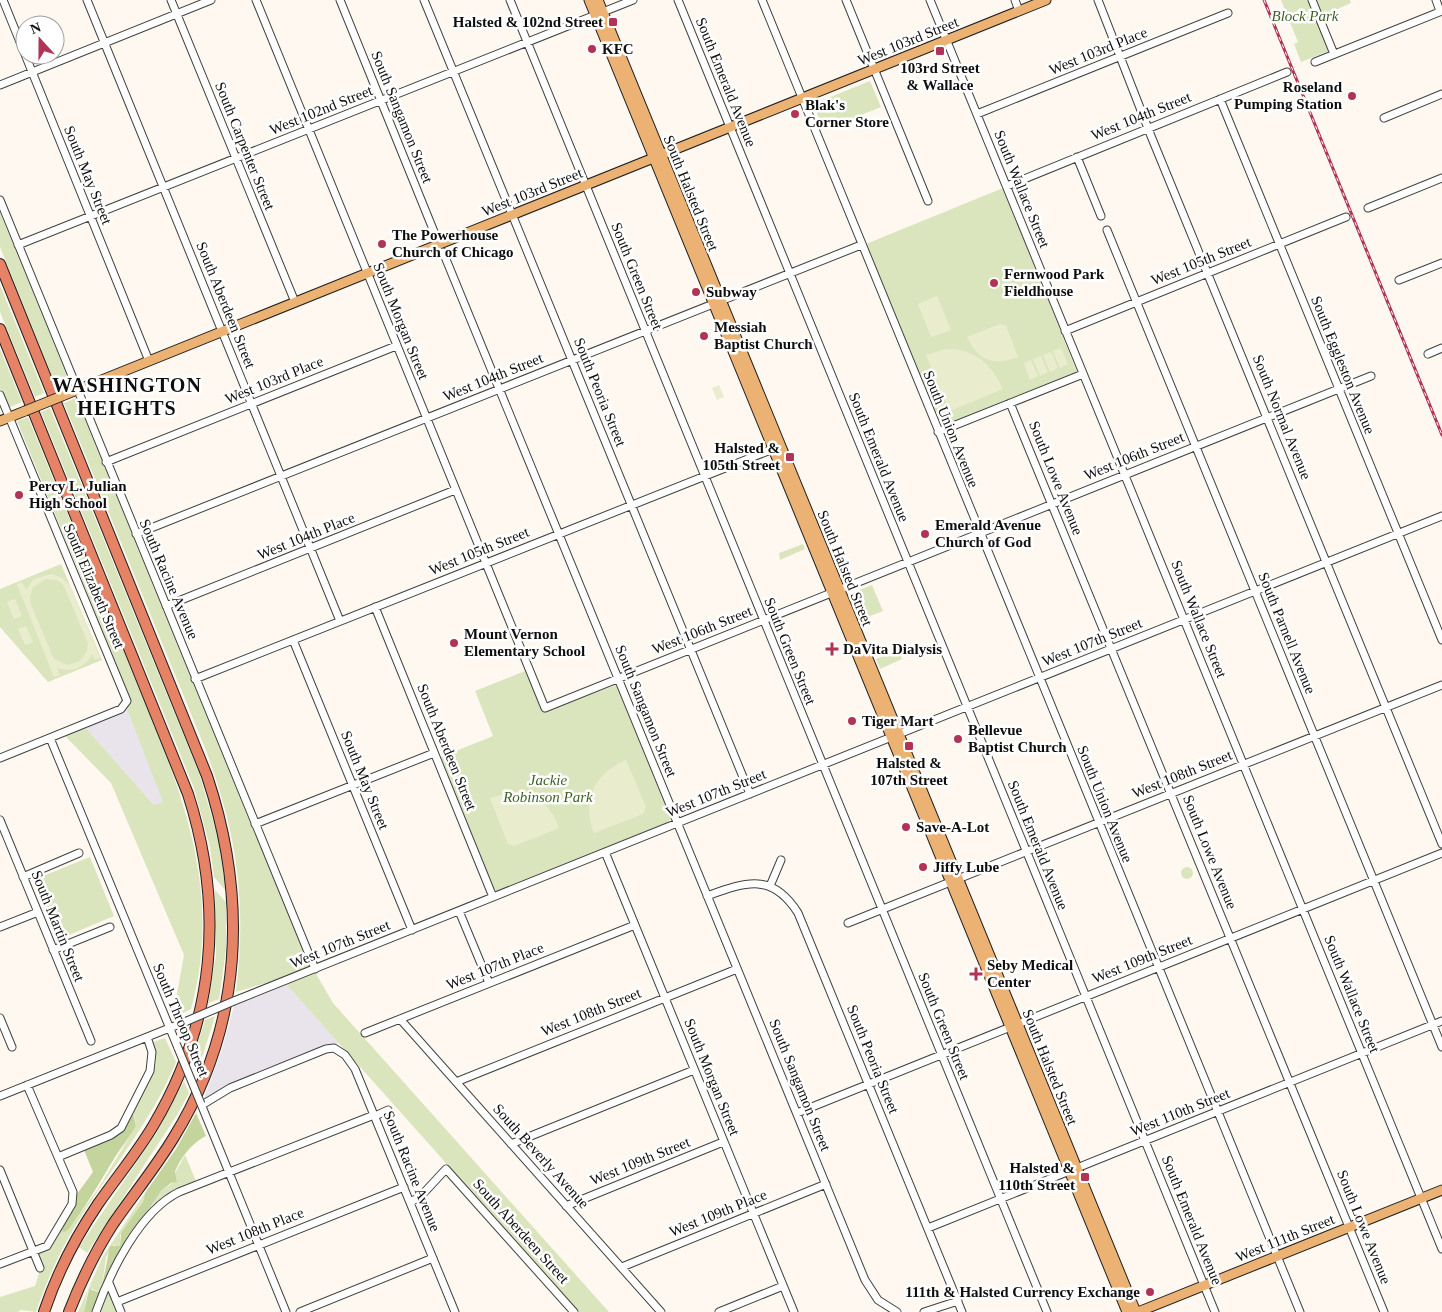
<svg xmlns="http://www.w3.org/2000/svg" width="1442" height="1312" font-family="'Times New Roman',serif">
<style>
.industrial{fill:#e9e3ec}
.green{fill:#dbe5bd}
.forest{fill:#c3d49d}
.pitch{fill:#e9edce;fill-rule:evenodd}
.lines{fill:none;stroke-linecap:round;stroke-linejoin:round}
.minor-casing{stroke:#414141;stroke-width:9}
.major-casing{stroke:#1f1f1f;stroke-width:11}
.highway-casing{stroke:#1f1f1f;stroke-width:12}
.minor{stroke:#fff;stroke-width:7}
.major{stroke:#ebb273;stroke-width:9}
.highway{stroke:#e68366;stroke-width:10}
.rail-casing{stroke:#b13356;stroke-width:3}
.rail{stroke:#fff;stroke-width:1;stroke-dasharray:4;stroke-linecap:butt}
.minor-bridge-casing{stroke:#414141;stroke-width:9;stroke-linecap:butt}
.major-bridge-casing{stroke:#1f1f1f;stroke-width:11;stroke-linecap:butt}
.minor-bridge{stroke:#fff;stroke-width:7}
.major-bridge{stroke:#ebb273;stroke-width:9}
.poi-dot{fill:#b13356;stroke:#fff;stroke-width:2}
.labels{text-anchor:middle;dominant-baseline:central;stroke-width:5;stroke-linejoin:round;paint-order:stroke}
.park-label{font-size:15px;font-style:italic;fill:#3e5f24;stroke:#fff}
.poi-label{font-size:15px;font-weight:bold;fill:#0e0e0e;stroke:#fff;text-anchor:start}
.street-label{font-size:15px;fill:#0e0e0e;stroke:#fff}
.district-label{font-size:20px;font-weight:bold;letter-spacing:1px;fill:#0e0e0e;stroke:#fff}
</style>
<rect width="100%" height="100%" fill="#fef8f0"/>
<!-- industrial -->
<path class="industrial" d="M127,709L164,802L155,806L85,727Z
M286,984L339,1043L220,1092L202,1103L222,1050L234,1006Z"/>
<!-- green -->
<path class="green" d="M1281,0H1350L1351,3L1329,13L1318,25L1329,51L1301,62L1294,44L1298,42Z
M870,81L881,107L824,130L813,104Z
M1003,188L1077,372L941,427L866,244Z
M0,212L70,383L57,388L0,247Z
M0,285L44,393L35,397L0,312Z
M0,349L22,402L8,408L0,388Z
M76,398L307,961L308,967L279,979L236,992C247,901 237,833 205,748L64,403Z
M50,408L199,773L218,838L226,891L214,877L210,847L194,788L41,412Z
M28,417L163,748C197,835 216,917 191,1009L179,1015L175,1013L170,1004L176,999L184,955L111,783L65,736L85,727L154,805L163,802L127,709L130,704L129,695L17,421Z
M803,544L805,549L780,560L779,553Z
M61,564L102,660L48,682L0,627V589Z
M872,585L883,611L860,620L849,594Z
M898,650L902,659L880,669L876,659Z
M525,671L543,712L616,685L671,819L666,823L497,891L493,887L441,757L493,736L475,691Z
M90,857L114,916L57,940L33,880Z
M1181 873a6 6 0 1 1 12 0a6 6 0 1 1-12 0Z
M215,890L226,902V950L219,999L208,1003L216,955Z
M315,972L333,1003L609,1312H579L286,984Z
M215,1016L197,1074L192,1062L205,1020Z
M165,1038L176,1062C151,1123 108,1172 74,1228C58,1255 46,1283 36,1312L21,1310L18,1312H0V1297L35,1286L40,1270L37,1253L47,1250L60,1230L69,1229L98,1189L136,1126C136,1121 133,1114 134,1110C141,1084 164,1077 153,1042Z
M184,1081L189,1093L177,1115L87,1253L79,1247L156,1134Z
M185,1155L196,1181L174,1190L152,1205L161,1191L177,1180L174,1175Z
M145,1193L143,1202L120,1235V1246L118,1247L114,1245L106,1257L101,1293L92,1289L88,1290L84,1312H78L103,1256Z
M110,1293L119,1312H100L107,1294Z"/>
<!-- forest -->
<path class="forest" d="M133,1112L136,1126C130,1137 122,1146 115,1157C100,1182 86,1206 69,1229L64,1232L60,1230L76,1204L77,1194L93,1172L84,1150L118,1135Z
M196,1113L206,1136C193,1142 180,1158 175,1172L177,1182L171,1183L161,1191L117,1258L102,1286L110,1246H120L121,1233L143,1202L145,1193L176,1149Z
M89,1289L101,1293L93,1312H84Z"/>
<!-- pitch -->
<path class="pitch" d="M937,296L951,330L931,337L918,304Z
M1000,324L1006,326L1018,357C994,366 978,361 967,337Z
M1061,348L1068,364L1060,368L1053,351Z
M946,349C974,348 992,365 1003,389L952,410L948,407L926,355Z
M1051,352L1058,368L1050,372L1043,355Z
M1041,356L1048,372L1040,376L1033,359Z
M1031,360L1038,376L1030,380L1024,363Z
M719,385L724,397L717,400L712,388Z
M52,574L62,578L70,586L100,658L95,660L92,654C85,668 72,673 57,668L60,675L54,677L17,584L22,582L26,590L34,579ZM46,579L57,580L63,584L88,643L87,651L80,661L68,665L54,659L31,605L30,597L33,587Z
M15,599L22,616L14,619L7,602Z
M26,626L33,642L25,645L18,629Z
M626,760L646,807L643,814L594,833C581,801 595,773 626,760Z
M510,792C535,792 551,805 559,828L514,846L508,844L490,798Z"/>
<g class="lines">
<defs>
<path id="minor" d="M3,0L149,361
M87,0L340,621
M171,0L295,302
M256,0L545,708L1371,376
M340,0L439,244
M424,0L750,794
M510,0L1047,1312
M678,0L1215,1312
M762,0L1300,1312
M846,0L928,201
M930,0L1442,1249
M1015,0L1019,11
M1098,0L1151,136L1442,844
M1312,0L1334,54
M1436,0L1440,11
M1315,62L1442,11
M0,85L211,0
M1220,99L1442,640
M977,114L1228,13
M1384,118L1442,94
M1077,157L1101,216
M1007,186L1287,72
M0,200L315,969
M1368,208L1442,178
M1107,230L1442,1047
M18,245L633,0
M443,252L865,1280L878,1300L897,1312
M1399,280L1442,263
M1065,331L1346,217
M1428,354L1442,348
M0,395L127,701L121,709L0,758
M1010,403L1384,1312
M938,432L1083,374
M106,462L396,346
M136,534L861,245
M166,606L455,490
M375,607L493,897
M293,640L412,930
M195,679L773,449
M50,738L178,1048
M0,820L91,1041
M255,824L434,753
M605,852L794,1312
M23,877L79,853
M770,886L781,860
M707,896C746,882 772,872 798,913L962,1312
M459,911L489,983
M848,923L1442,685
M0,927L38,912
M53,950L110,927
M234,1001L1442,516
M0,1018L12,1047
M400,1019L661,1312
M365,1033L635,925
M456,1082L737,969
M0,1096L187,1021
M201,1104L286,1312
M202,1105L230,1088L326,1049L334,1048L345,1055L355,1069L455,1312
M797,1113L1442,853
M375,1116L388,1110
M511,1144L694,1070
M58,1157L111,1135L121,1128L150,1071L152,1052L147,1037
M0,1170L40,1268
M410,1202L420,1197L446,1169L574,1312
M566,1206L723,1142
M928,1228L1442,1021
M0,1264L47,1246L72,1204L73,1192L27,1085
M622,1267L826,1184
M109,1283L121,1312
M117,1302L404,1187
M96,1312C110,1272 140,1211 179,1192L374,1115
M300,1312L433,1258
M719,1312L783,1286
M924,1312L958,1301"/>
<path id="major" d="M589,0L1127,1312
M598,0L1136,1312
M62,396L1046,0
M0,421L25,411
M1138,1312L1442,1190"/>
<path id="highway" d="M0,264L207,776C248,899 243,1025 174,1137C156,1167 133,1195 113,1224C95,1252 81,1281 69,1312
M0,329L188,794C225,909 215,1022 153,1126C137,1153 116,1178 98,1204C75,1238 57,1273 44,1312"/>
</defs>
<!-- minor casing -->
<use href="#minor" class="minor-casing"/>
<!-- major casing -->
<use href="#major" class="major-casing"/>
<!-- highway casing -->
<use href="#highway" class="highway-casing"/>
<!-- minor -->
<use href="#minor" class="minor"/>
<!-- major -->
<use href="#major" class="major"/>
<!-- highway -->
<use href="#highway" class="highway"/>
<defs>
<path id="rail" d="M1264,0L1442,435"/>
</defs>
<!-- rail casing -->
<use href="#rail" class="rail-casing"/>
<!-- rail -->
<use href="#rail" class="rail"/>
<defs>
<path id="minor-bridge" d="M187,1021L234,1001
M178,1048L201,1104"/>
<path id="major-bridge" d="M25,411L62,396"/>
</defs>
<!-- minor-bridge casing -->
<use href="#minor-bridge" class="minor-bridge-casing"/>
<!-- major-bridge casing -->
<use href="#major-bridge" class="major-bridge-casing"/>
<!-- minor-bridge -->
<use href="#minor-bridge" class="minor-bridge"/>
<!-- major-bridge -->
<use href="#major-bridge" class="major-bridge"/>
</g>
<!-- markers -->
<g class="poi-dot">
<rect x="608" y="17" width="10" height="10" rx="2.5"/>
<circle cx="592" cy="49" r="5"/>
<rect x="935" y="46" width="10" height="10" rx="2.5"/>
<circle cx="1352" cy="96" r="5"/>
<circle cx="795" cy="114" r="5"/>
<circle cx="382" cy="244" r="5"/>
<circle cx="994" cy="283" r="5"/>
<circle cx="696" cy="292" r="5"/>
<circle cx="704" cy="336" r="5"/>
<rect x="785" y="452" width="10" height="10" rx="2.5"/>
<circle cx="19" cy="495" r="5"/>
<circle cx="925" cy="534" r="5"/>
<circle cx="454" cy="643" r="5"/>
<path d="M829.5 641.5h5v5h5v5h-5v5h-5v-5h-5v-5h5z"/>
<circle cx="852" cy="721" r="5"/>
<circle cx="958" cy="739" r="5"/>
<rect x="904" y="741" width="10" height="10" rx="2.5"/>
<circle cx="906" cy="827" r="5"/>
<circle cx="923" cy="867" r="5"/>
<path d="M973.5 966.5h5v5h5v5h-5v5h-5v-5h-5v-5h5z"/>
<rect x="1080" y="1172" width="10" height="10" rx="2.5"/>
<circle cx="1150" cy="1292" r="5"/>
</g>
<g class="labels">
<!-- park labels -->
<g class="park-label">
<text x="1305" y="16">Block Park</text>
<text x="548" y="780">Jackie<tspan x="548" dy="17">Robinson Park</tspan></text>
</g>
<!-- poi labels -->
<g class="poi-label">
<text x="603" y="22" text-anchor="end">Halsted &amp; 102nd Street</text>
<text x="602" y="49">KFC</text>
<text x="940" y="68" text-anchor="middle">103rd Street<tspan x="940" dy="17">&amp; Wallace</tspan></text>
<text x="1342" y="87" text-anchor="end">Roseland<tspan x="1342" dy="17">Pumping Station</tspan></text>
<text x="805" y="105">Blak's<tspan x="805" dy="17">Corner Store</tspan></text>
<text x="392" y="235">The Powerhouse<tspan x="392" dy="17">Church of Chicago</tspan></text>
<text x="1004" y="274">Fernwood Park<tspan x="1004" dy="17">Fieldhouse</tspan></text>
<text x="706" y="292">Subway</text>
<text x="714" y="327">Messiah<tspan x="714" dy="17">Baptist Church</tspan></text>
<text x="780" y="448" text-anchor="end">Halsted &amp;<tspan x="780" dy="17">105th Street</tspan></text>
<text x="29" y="486">Percy L. Julian<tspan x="29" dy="17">High School</tspan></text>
<text x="935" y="525">Emerald Avenue<tspan x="935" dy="17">Church of God</tspan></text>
<text x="464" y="634">Mount Vernon<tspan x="464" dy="17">Elementary School</tspan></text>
<text x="843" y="649">DaVita Dialysis</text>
<text x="862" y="721">Tiger Mart</text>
<text x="968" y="730">Bellevue<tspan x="968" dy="17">Baptist Church</tspan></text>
<text x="909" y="763" text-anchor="middle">Halsted &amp;<tspan x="909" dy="17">107th Street</tspan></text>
<text x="916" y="827">Save-A-Lot</text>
<text x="933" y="867">Jiffy Lube</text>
<text x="987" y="965">Seby Medical<tspan x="987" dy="17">Center</tspan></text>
<text x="1075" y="1168" text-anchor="end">Halsted &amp;<tspan x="1075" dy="17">110th Street</tspan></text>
<text x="1140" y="1292" text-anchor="end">111th &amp; Halsted Currency Exchange</text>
</g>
<!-- street labels -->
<g class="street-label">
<text transform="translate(908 41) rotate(-22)">West 103rd Street</text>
<text transform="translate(1098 51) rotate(-22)">West 103rd Place</text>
<text transform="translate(726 82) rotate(68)">South Emerald Avenue</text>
<text transform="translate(321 110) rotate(-22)">West 102nd Street</text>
<text transform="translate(1141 116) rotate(-22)">West 104th Street</text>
<text transform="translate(402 117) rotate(68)">South Sangamon Street</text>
<text transform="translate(245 146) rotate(68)">South Carpenter Street</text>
<text transform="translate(88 175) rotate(68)">South May Street</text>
<text transform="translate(1022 189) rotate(68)">South Wallace Street</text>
<text transform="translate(532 192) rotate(-22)">West 103rd Street</text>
<text transform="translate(691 193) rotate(68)">South Halsted Street</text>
<text transform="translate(1201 261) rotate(-22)">West 105th Street</text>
<text transform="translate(637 276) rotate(68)">South Green Street</text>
<text transform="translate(226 305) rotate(68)">South Aberdeen Street</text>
<text transform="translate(401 321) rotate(68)">South Morgan Street</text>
<text transform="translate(1343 365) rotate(68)">South Eggleston Avenue</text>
<text transform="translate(493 377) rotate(-22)">West 104th Street</text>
<text transform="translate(274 380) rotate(-22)">West 103rd Place</text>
<text transform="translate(600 392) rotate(68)">South Peoria Street</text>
<text transform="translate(1282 417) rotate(68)">South Normal Avenue</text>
<text transform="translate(951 429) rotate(68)">South Union Avenue</text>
<text transform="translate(1134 456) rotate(-22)">West 106th Street</text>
<text transform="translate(879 457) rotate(68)">South Emerald Avenue</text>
<text transform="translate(1056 478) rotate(68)">South Lowe Avenue</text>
<text transform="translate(306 536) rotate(-22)">West 104th Place</text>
<text transform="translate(479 551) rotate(-22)">West 105th Street</text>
<text transform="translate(845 568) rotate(68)">South Halsted Street</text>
<text transform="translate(169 579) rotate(67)">South Racine Avenue</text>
<text transform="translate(94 586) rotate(67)">South Elizabeth Street</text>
<text transform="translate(1199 619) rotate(68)">South Wallace Street</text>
<text transform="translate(702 630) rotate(-22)">West 106th Street</text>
<text transform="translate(1287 633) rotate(68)">South Parnell Avenue</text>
<text transform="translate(1092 642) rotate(-22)">West 107th Street</text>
<text transform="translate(790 651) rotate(68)">South Green Street</text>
<text transform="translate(646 711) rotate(68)">South Sangamon Street</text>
<text transform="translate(447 747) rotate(68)">South Aberdeen Street</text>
<text transform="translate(1182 774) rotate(-22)">West 108th Street</text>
<text transform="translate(365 780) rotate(68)">South May Street</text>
<text transform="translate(716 793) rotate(-22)">West 107th Street</text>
<text transform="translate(1105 804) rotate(68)">South Union Avenue</text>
<text transform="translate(1038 845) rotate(68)">South Emerald Avenue</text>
<text transform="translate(1210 852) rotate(68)">South Lowe Avenue</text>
<text transform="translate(58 926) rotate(68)">South Martin Street</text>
<text transform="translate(340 944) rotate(-22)">West 107th Street</text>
<text transform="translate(1142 959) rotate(-22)">West 109th Street</text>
<text transform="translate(495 966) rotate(-22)">West 107th Place</text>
<text transform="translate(1352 994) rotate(68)">South Wallace Street</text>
<text transform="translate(591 1012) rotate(-22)">West 108th Street</text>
<text transform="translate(181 1020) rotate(67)">South Throop Street</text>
<text transform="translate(944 1026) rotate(68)">South Green Street</text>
<text transform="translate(873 1059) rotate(68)">South Peoria Street</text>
<text transform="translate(1050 1067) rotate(68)">South Halsted Street</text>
<text transform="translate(712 1077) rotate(68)">South Morgan Street</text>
<text transform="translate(800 1085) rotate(68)">South Sangamon Street</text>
<text transform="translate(1180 1112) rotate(-22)">West 110th Street</text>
<text transform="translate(541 1156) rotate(48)">South Beverly Avenue</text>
<text transform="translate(640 1161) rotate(-22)">West 109th Street</text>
<text transform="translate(412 1171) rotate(68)">South Racine Avenue</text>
<text transform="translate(718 1213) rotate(-22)">West 109th Place</text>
<text transform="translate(1192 1220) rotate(68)">South Emerald Avenue</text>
<text transform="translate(1364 1227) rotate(68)">South Lowe Avenue</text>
<text transform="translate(255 1231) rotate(-22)">West 108th Place</text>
<text transform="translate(521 1231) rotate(48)">South Aberdeen Street</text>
<text transform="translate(1285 1238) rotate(-22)">West 111th Street</text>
</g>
<!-- district labels -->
<g class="district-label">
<text x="127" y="385">WASHINGTON<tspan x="127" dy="23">HEIGHTS</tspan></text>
</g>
</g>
<!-- north arrow -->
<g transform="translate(40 40) rotate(339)"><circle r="24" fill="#ffffff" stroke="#9f9f9f"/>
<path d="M0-4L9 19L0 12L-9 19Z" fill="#b13356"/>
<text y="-8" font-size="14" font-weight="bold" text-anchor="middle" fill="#0e0e0e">N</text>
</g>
</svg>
